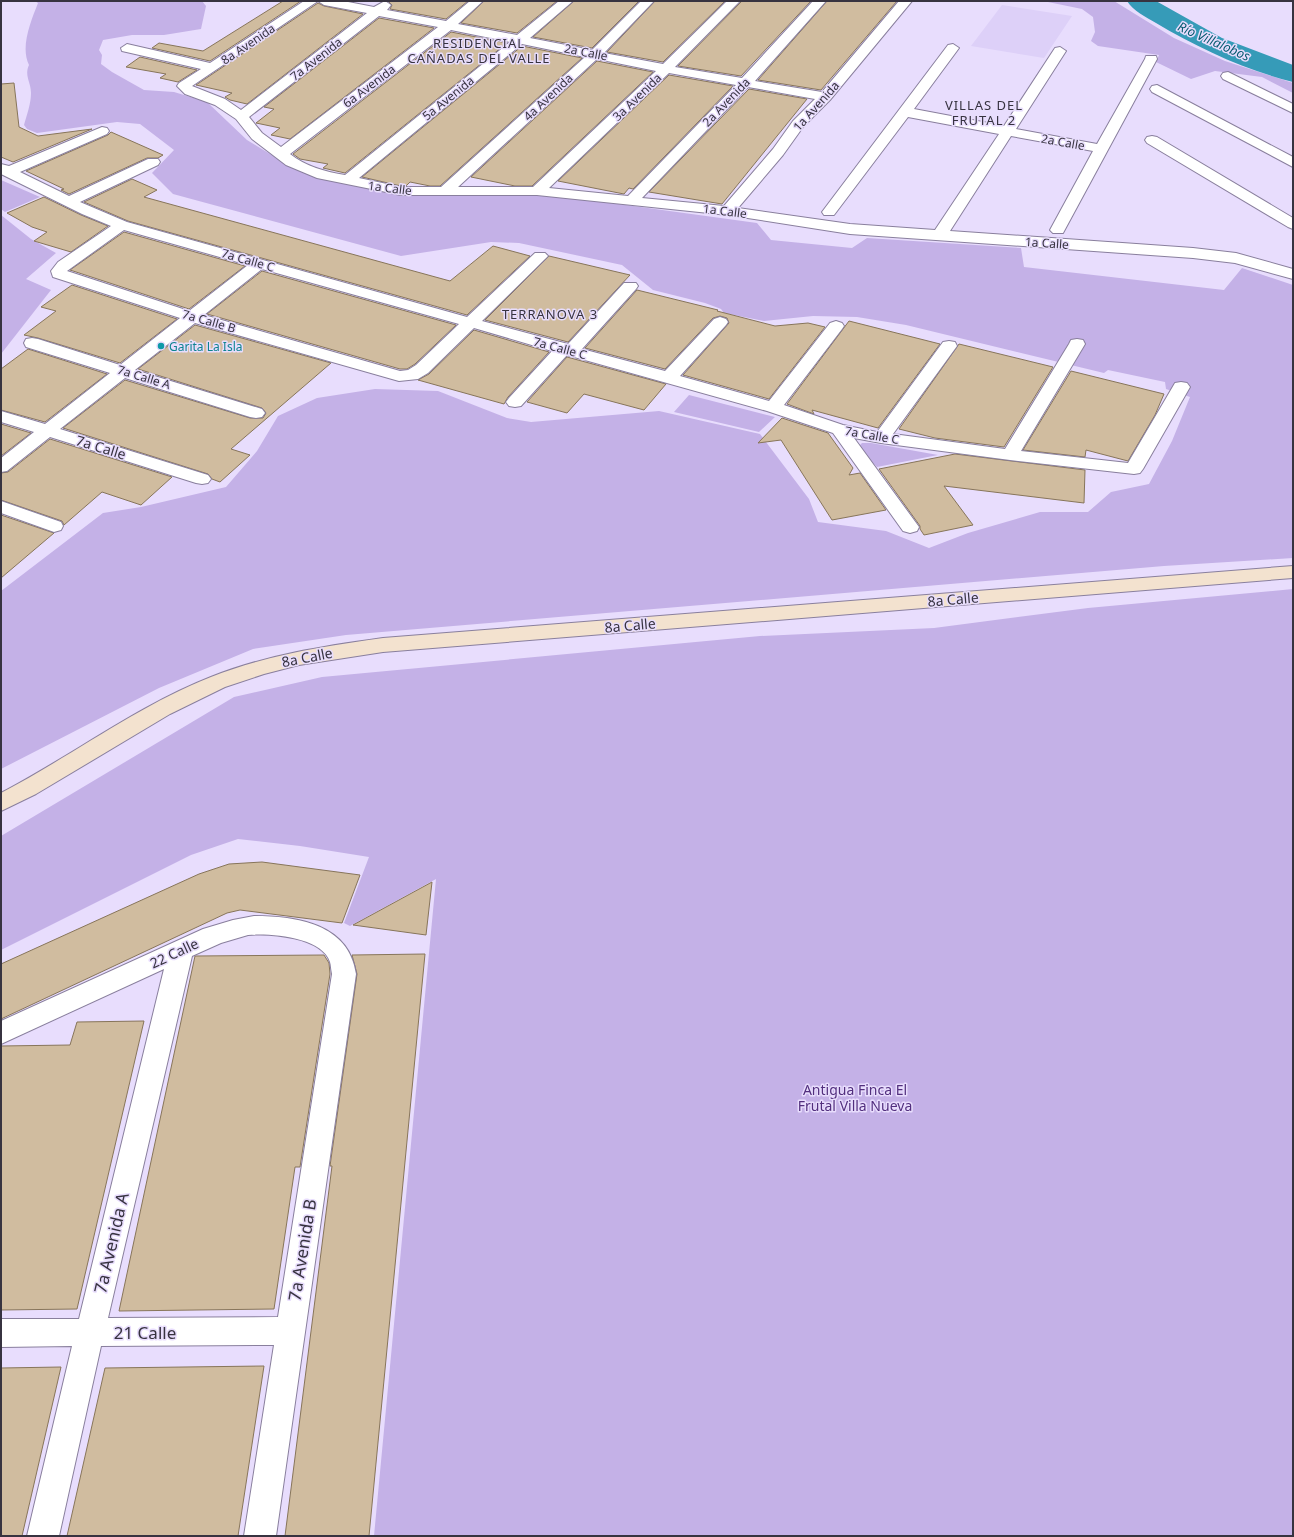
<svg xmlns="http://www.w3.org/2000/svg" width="1294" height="1537" font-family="'Noto Sans',sans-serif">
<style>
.built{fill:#ddd0f8}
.green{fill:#c4b1e7}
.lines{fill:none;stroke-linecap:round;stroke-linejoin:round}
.river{fill:#369bb8;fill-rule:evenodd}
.building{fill:#d0bc9f;stroke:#87755a}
.minor-casing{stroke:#897f9d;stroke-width:2}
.secondary-casing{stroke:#897f9d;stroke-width:2}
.minor{fill:#fff;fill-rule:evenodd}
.secondary{fill:#f3e2cf;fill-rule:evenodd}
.culture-dot{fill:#0f9aa8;stroke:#e8ddfd;stroke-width:1.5}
.labels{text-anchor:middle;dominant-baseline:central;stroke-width:3;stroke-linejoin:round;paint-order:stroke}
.far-street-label{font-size:12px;fill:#373340;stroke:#e8ddfd}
.far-culture-label{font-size:12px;fill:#0d838f;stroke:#e8ddfd;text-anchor:start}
.far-water-label{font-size:13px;font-style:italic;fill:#065b70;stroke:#e8ddfd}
.far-neighbourhood-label{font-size:13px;letter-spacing:1px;fill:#373340;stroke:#e8ddfd}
.street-label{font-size:14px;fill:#373340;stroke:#e8ddfd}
.park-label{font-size:14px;fill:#522f7e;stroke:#e8ddfd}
.near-street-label{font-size:17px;fill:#373340;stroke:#e8ddfd}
</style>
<rect width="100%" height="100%" fill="#e8ddfd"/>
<!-- built -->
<path class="built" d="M1002,5L1072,16L1044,58L971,46Z"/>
<!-- green -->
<path class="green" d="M35,1H202L206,6L201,29L164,35H132L103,40L99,50L102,55L101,64L112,72L144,90L174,92L207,102L247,140L280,160L315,176L367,188L412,195L525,193L582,199L757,223L771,240L852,248L867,238L1021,248L1024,267L1224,290L1242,268L1293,285V558L1164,566L346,635L253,649L159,688L1,769V591L103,513L141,507L226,487L257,451L278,416L317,398L375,389L438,391L507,418L531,422L659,411L760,434L809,499L818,522L886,531L929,548L968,533L1040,512H1088L1111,492L1149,484L1172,441L1190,397L1166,389L1165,382L1108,370L1104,373L906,325L857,317L813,316L764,321L724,313L721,309L705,303L653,290L622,265L519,243L491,242L401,256L173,194L152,173L174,150L140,124L117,122L37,133L27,129L24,125C27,114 31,104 31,93C31,82 24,76 29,65C20,47 31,21 38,3Z
M1043,1H1114L1174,38L1225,61L1293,83V93L1262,77L1215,71L1191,79L1156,62L1159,55L1098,46L1091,41L1095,32L1093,17L1082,9Z
M1,180L40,197L5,212L1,209Z
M1,215L31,239L56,253L26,279L51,290L1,354Z
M689,395L775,417L759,432L674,412Z
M862,443H871L938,455L877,467L859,448V446Z
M1293,589V1536H374L436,879L350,926L344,923L369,857L300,846L238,839L191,855L1,950V836L234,697L322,677L760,636L934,628L1088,608Z"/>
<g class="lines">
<!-- river -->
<path class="river" d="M1127,1H1156L1222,38L1293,65V82C1245,70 1198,48 1156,23C1146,17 1133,11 1127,1Z"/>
</g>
<!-- building -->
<path class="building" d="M283,1H301L210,61L152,48L159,43L203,51Z
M388,1H468L446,19L390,9L392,5Z
M484,1H557L517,33L461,23Z
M574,1H639L592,48L533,37Z
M655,1H725L663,62L607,52Z
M742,1H811L741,76L678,66Z
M827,1H897L821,90L758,80Z
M318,3L324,6L363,14L247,104L230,100L225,97L232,93L196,85Z
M379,18L434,28L290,139L271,135L280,128L256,123L274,109L264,107Z
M451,32L507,43L345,173L323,168L328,164L300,159L293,154Z
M522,46L582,58L440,186H430L410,182L406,186H401L362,177Z
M140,57L197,70L178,82L160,78L166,74L126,67Z
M597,61L653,72L532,186H515L471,177Z
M669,75L733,86L633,189L629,188L624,194L558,181Z
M14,83L19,127L38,136L92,129L13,162L1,157V84Z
M749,89L807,99L722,204L649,192Z
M111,132L163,155L158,158H147L69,194L61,190L64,189L26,171L108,135Z
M132,179L157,190L144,197L450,281L493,246L530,256L467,315L128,221L84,202Z
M44,197L81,215L108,226L71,252L34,241L47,232L32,227L7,213Z
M124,232L245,266L189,309L70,270Z
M549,256L630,275L568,342L485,320Z
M262,271L456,325L415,364L407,369H400L207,314Z
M72,285L177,319L120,363L38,338L24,335L56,311L41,307Z
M637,290L718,310L717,311L775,326L808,323L825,327L769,399L683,375L729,323L727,318L720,316L713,318L665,369L585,348Z
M849,321L940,344L878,428L812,410L814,414L787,404Z
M195,325L331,363L231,449L250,455L220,482L212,479L208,474L63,428L125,380L250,418H263L266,413L262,408L138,369Z
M474,330L549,352L508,397L504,404L418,380L429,374Z
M959,344L1053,367L1004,447L935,438L899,429Z
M28,349L107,374L45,422L1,410V369Z
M567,357L666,384L644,410L584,394L567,413L527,402Z
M1071,371L1164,394L1155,415L1128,461L1086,450L1085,457L1023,450Z
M782,418L828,433L853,468L849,475L860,473L886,510L832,520L781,440L758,443Z
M1,424L31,433L1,456Z
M50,439L172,477L141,505L102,492L64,525L62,521L1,500V473L8,472Z
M955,454L1085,470L1084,503L944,486L973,525L924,535L920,529V526L879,469Z
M1,515L54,533L1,578Z
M262,862L360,875L342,923L240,910L227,913L1,1019V964L199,874L229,864Z
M432,882L426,935L353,925Z
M425,954L369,1536H285L332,1166H330L357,974L352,955Z
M324,955L329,963L330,974L300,1167H295L274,1309L119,1311L195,956Z
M144,1021L77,1309L1,1310V1046L70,1045L77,1022Z
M264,1366L238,1536H67L105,1368Z
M61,1367L22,1536H1V1368Z"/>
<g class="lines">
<defs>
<path id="minor" d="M304,1H343L374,7L385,1L391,5L387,10L446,21L470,1H483L458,24L517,35L559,1H573L530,38L592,50L641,1H654L604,53L663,64L727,1H740L675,67L742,78L813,1H826L755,81L822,92L899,1H912L830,100L803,127L783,155L738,208L850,224L935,230L999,134L908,117L834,215H824L822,212L948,45L953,44L959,48L914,109L1004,126L1055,48L1060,47L1066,51L1016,129L1097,144L1145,59L1146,56H1156L1157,59L1063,233H1053L1050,230L1093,151L1011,136L950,231L1193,248L1236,253L1293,269V279L1235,263L1193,258L850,234L728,215L537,195H401L317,178L286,165L252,139L236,119L215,105L185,94L177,86L179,83L201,69L122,51L121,48L127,44L210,63ZM318,1L324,5L367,13L241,110L225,99L192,86ZM379,16L438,27L281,147L262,133L249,117ZM451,30L510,42L345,175C326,172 305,166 290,154ZM522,44L585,57L441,187H401L359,178ZM597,59L656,71L533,187H458ZM669,73L736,85L628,196L549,188ZM748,87L815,99L793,121L773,149L724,206L642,198Z
M1228,72L1293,104V113L1223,79L1221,76L1223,73Z
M1157,85L1293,157V167L1152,92L1150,89L1152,86Z
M102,127L107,128L109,131L107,134L20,172L69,196L148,159H158L160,162L158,165L80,202L127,222L467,317L535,253H545L548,256L545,259L482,321L568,344L624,283H636L638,286L636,289L582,349L665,371L714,319L720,317L726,319L728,322L726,325L680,376L769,401L830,323L836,321L842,323L844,326L842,329L784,405L843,425L877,432L943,342L949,341L955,342L957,346L893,434L1005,449L1069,344L1071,340L1077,339L1083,340L1085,344L1021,451L1128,463L1175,383L1181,382L1187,383L1190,387L1143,469L1140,473L1134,474L1010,460L881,443L854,438L919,527L917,531L910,533L903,531L833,433L767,411L567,355L521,406L515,407L509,406L506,402L509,398L552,351L474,328L428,373L418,379L399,381L195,323L135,370L262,409L265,413L262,417L256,418L250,417L125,378L60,429L208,475L211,479L208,483L202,484L196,483L50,437L7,471L1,472V458L34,432L1,422V411L45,424L110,373L26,347L24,343L26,339L32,338L38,339L120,365L180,318L53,277L51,271L58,262L111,226L82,214L1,174V164L9,166ZM124,230L248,265L189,311L67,271ZM262,269L459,324L416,365L408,370L400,371L204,315Z
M1152,136L1157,137L1293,218V229L1288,227L1147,143L1145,140L1147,137Z
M1,501L61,522L63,526L61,530L54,532L1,513Z
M254,916C297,916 349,924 356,974L276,1536H244L274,1345L101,1346L59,1536H27L72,1346L1,1347V1319H79L164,969L1,1044V1021L203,929L233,920ZM248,935C270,933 322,937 330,962C331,965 331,970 332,974L278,1317L108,1318L192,956L221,943Z"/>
<path id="secondary" d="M1293,566V578L383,652L299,665L264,674L225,687L170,714L36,794L1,811V793C72,756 137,706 211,677C266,655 325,646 383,638Z"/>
</defs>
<!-- minor casing -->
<use href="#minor" class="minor-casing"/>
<!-- secondary casing -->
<use href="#secondary" class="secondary-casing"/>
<!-- minor -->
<use href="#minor" class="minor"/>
<!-- secondary -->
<use href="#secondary" class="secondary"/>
</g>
<!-- markers -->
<circle class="culture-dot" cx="161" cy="346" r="4"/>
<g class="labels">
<!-- far-street labels -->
<g class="far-street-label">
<text transform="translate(248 44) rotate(-34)">8a Avenida</text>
<text transform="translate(586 52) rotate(11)">2a Calle</text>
<text transform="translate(316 59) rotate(-38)">7a Avenida</text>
<text transform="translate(369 86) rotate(-37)">6a Avenida</text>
<text transform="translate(548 97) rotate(-43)">4a Avenida</text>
<text transform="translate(637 97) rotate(-44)">3a Avenida</text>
<text transform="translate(448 98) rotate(-39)">5a Avenida</text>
<text transform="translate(726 102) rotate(-46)">2a Avenida</text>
<text transform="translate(816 106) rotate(-48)">1a Avenida</text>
<text transform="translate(1063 142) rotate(10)">2a Calle</text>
<text transform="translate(390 188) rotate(7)">1a Calle</text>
<text transform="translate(725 211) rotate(7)">1a Calle</text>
<text transform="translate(1047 243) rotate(4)">1a Calle</text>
<text transform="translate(248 260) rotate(16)">7a Calle C</text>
<text transform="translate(209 321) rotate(16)">7a Calle B</text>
<text transform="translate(560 348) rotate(15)">7a Calle C</text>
<text transform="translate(144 377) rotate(17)">7a Calle A</text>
<text transform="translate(872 435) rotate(10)">7a Calle C</text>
</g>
<!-- far-culture labels -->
<g class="far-culture-label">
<text x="169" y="346">Garita La Isla</text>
</g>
<!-- far-water labels -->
<g class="far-water-label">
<text transform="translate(1214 41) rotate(24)">Río Villalobos</text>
</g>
<!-- far-neighbourhood labels -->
<g class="far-neighbourhood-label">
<text x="479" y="43">RESIDENCIAL<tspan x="479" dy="15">CAÑADAS DEL VALLE</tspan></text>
<text x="984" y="105">VILLAS DEL<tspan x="984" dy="15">FRUTAL 2</tspan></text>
<text x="550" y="314">TERRANOVA 3</text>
</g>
<!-- street labels -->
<g class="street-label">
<text transform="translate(101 447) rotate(17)">7a Calle</text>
<text transform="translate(953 599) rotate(-5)">8a Calle</text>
<text transform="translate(630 625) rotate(-5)">8a Calle</text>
<text transform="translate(307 657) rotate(-11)">8a Calle</text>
<text transform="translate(174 953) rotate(-25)">22 Calle</text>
</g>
<!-- park labels -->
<g class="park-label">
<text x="855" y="1089">Antigua Finca El<tspan x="855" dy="16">Frutal Villa Nueva</tspan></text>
</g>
<!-- near-street labels -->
<g class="near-street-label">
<text transform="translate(111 1243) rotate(-77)">7a Avenida A</text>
<text transform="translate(302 1250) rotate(-81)">7a Avenida B</text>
<text x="145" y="1332">21 Calle</text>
</g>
</g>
<!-- border -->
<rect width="1294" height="1537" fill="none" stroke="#373340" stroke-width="4"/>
</svg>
